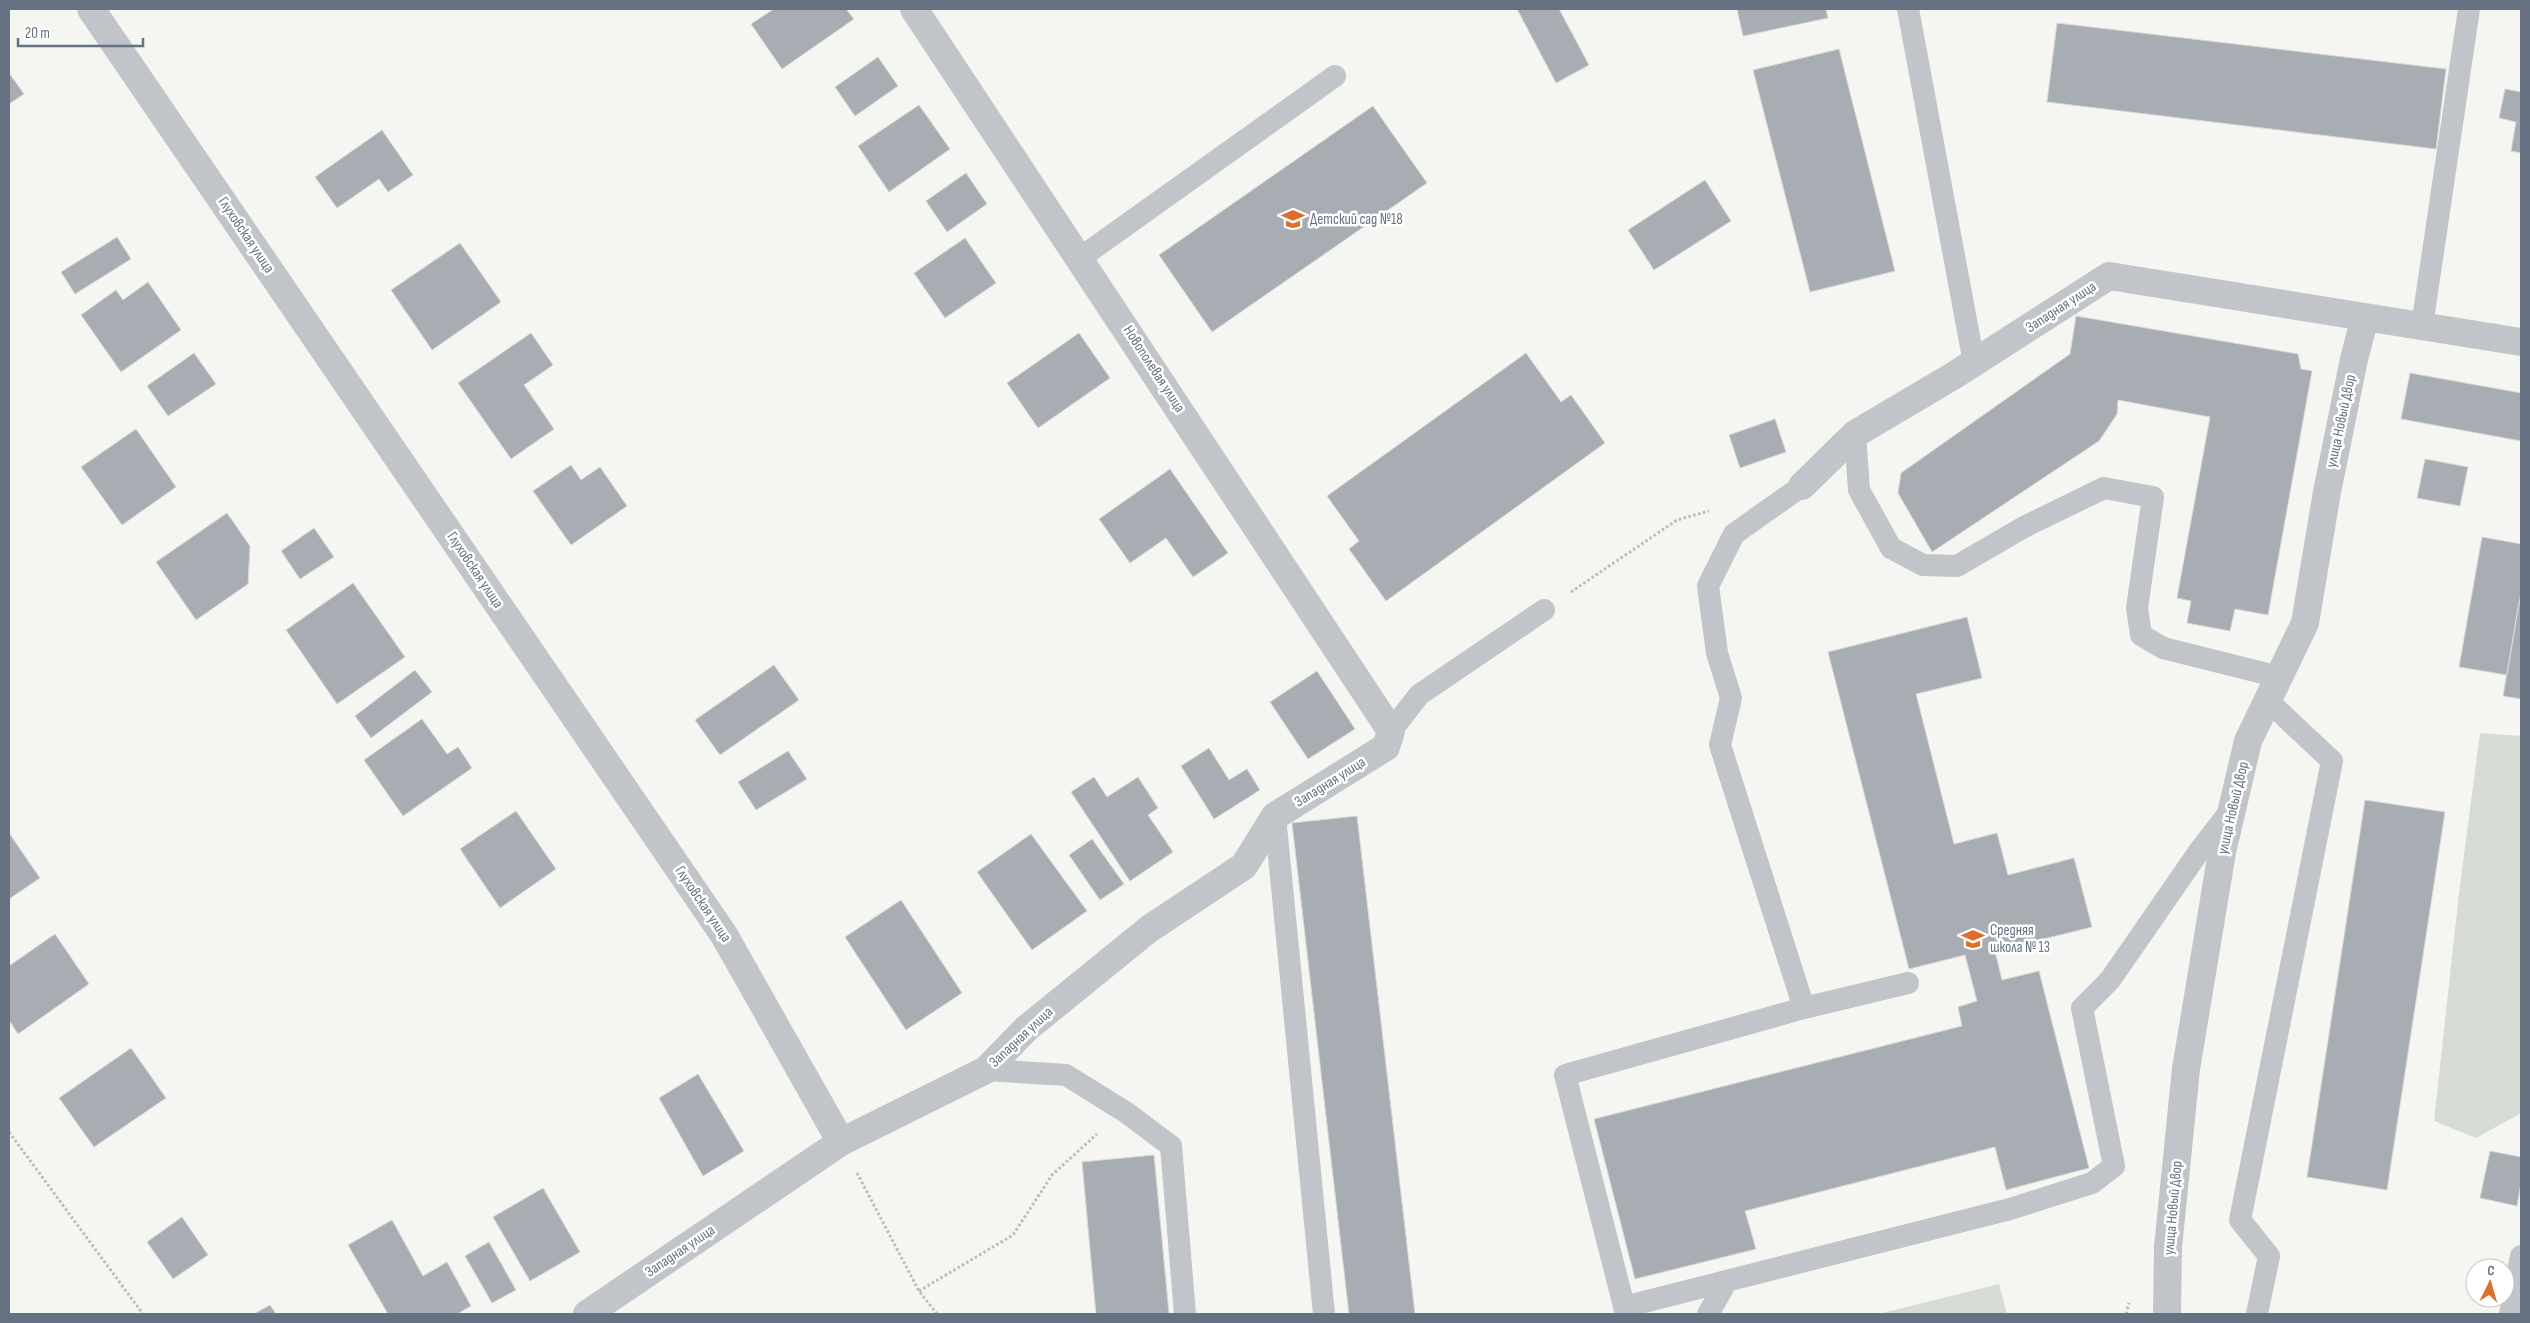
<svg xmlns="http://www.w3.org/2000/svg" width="2530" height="1323" font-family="'Sofia Sans Condensed',sans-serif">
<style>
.green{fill:#d6dcd4}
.building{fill:#a8adb4;stroke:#d7d7d5}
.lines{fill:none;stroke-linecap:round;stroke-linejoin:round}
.path{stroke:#b9bbbe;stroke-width:3;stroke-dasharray:2.5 2.5;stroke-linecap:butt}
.lane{stroke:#c1c4c8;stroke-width:22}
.street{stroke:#c1c4c8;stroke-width:28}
.labels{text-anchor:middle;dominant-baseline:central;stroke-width:5;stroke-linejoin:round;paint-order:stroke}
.poi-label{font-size:15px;fill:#667182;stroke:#fff;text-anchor:start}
.street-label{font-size:15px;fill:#667182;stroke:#fff}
</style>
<rect width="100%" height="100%" fill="#f5f6f2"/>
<!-- green -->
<path class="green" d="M2480,733L2521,736V1113L2476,1138L2434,1121L2459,893Z
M1999,1284L2007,1314H1878Z"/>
<!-- building -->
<path class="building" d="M774,9H846L854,19L782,69L751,24Z
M1517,9H1559L1589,65L1556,83Z
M1737,9H1826L1828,18L1743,36Z
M2057,23L2446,69L2436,149L2047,102Z
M1839,49L1895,271L1810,292L1753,70Z
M878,57L898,86L855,116L835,87Z
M9,73L24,94L9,104Z
M2505,89L2521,92V153L2511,151L2516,122L2499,118Z
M919,105L950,149L889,192L858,146Z
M1373,106L1427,183L1212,332L1159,255Z
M382,130L413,175L388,192L379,179L337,208L315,177Z
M966,173L987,204L947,232L926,201Z
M1705,180L1731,221L1654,270L1628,230Z
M117,237L131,259L75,294L61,272Z
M965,238L996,283L945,318L914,273Z
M460,243L501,302L432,350L391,290Z
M148,282L181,330L121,372L81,315L116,290L123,300Z
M2076,316L2298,354L2301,369L2312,371L2268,615L2235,609L2230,631L2187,623L2191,601L2177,598L2210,417L2118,400L2117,414L2099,441L1932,552L1898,493L1901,473L2070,354Z
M531,333L553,365L524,385L554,429L511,459L458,383Z
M1079,333L1110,378L1038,428L1007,383Z
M194,353L216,384L168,416L147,386Z
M1526,353L1561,402L1571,395L1605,443L1386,601L1349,549L1359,541L1327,496Z
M2410,373L2521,393V441L2401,419Z
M1775,419L1786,452L1740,468L1729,435Z
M136,429L176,487L122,525L81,467Z
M2425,459L2468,467L2460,506L2417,498Z
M571,465L581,480L600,467L627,506L571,545L533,491Z
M1170,469L1228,553L1193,577L1166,538L1130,563L1099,519Z
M227,513L250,546L248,584L196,620L156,562Z
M314,528L334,557L300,579L281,551Z
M2482,537L2521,544V592L2507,675L2459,667Z
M353,583L405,657L337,704L286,630Z
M2519,602L2521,603V699L2503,696Z
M1967,617L1982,678L1916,694L1954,844L1997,833L2008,875L2074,858L2092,927L1995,951L2002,980L2039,971L2089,1168L2006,1190L1995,1147L1745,1211L1756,1249L1635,1279L1594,1119L1962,1026L1958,1007L1977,1001L1965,955L1909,969L1828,652Z
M774,665L799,700L720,755L695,720Z
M415,670L432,692L371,738L355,716Z
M1317,671L1355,729L1308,759L1270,702Z
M422,719L447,754L458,747L472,768L403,816L364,760Z
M1209,748L1229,780L1247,769L1260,790L1214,819L1181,766Z
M788,751L807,779L756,810L738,782Z
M1094,777L1107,797L1138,777L1158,808L1148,815L1173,852L1130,881L1071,792Z
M2365,800L2445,812L2387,1190L2307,1177Z
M516,811L556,869L500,908L460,849Z
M1357,816L1415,1314H1349L1292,823Z
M9,833L40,878L9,899Z
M1031,834L1087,911L1032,950L977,872Z
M1092,839L1124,884L1100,900L1069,855Z
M901,900L962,993L906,1030L845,937Z
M55,934L89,984L18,1034L9,1020V966Z
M131,1048L166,1098L94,1147L59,1098Z
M698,1074L744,1151L703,1176L659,1098Z
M2490,1151L2521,1157V1183L2517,1206L2480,1198Z
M1154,1155L1169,1314H1096L1082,1162Z
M543,1188L580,1252L530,1281L493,1217Z
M182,1217L208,1255L173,1279L147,1242Z
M392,1220L423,1276L447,1262L471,1306L457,1314H388L348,1245Z
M489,1242L516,1290L492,1303L465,1256Z
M270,1305L276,1314H254Z"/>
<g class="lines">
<!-- path -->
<path class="path" d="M1571,592L1677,520L1709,511
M9,1132L143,1314
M857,1173L919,1291L937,1314
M919,1291L1013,1235L1052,1175L1097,1134
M2126,1314L2129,1303"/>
<!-- lane -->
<path class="lane" d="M1908,9L1974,363
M1080,258L1335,76
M2422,326L2469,9
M1855,434L1859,490L1891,548L1923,565L1957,566L2024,527L2104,488L2153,497L2137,608L2141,635L2163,648L2279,677
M1802,486L1734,534L1708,586L1717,653L1731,698L1720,745L1804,1008
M1391,731L1419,695L1544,610
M1275,816L1324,1314
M986,1070L1066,1075L1127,1113L1171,1146L1185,1314
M1624,1307L2010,1209L2092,1183L2114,1166L2082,1008L2110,980L2200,850L2231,810
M1626,1314L1565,1075L1804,1008L1908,983
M1708,1314L1727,1281
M2257,1314L2269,1256L2240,1220L2332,761L2268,701
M2510,1314L2521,1256"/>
<!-- street -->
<path class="street" d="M91,9L724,935L841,1142
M1802,486L1855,434L1953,376L2109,276L2521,342
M587,1314L841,1142L986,1070L1027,1028L1149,929L1244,866L1275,816L1386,747L1391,731L914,9
M2167,1314L2168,1247L2186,1069L2222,852L2248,741L2305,623L2327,492L2354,359L2365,317"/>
</g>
<!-- icons -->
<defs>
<symbol id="school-bare" viewBox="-9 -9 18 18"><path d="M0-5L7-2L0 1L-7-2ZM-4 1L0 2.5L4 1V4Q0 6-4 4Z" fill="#de6f2a" stroke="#fff" stroke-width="2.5" paint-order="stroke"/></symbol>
</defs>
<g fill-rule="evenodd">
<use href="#school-bare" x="1277" y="203" width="32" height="32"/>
<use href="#school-bare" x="1957" y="923" width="32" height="32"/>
</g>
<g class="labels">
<!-- poi labels -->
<g class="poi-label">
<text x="1310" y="219">Детский сад №18</text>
<text x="1990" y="930">Средняя<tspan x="1990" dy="17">школа № 13</tspan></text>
</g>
<!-- street labels -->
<g class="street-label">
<text transform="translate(246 235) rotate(56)">Глуховская улица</text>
<text transform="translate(2061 307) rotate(-33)">Западная улица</text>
<text transform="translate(1154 369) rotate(57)">Новополевая улица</text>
<text transform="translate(2341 421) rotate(-78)">улица Новый Двор</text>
<text transform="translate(475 570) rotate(56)">Глуховская улица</text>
<text transform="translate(1330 782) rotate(-32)">Западная улица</text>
<text transform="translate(2233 808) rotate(-77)">улица Новый Двор</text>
<text transform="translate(703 904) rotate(56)">Глуховская улица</text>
<text transform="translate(1021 1037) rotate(-43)">Западная улица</text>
<text transform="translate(2173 1208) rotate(-85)">улица Новый Двор</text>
<text transform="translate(680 1251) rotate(-34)">Западная улица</text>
</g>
</g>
<!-- border -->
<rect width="2530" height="1323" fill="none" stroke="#667182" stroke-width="20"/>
<!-- north arrow -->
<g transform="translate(2490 1283) rotate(5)"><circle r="24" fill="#ffffff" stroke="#c2c6cd"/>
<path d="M0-4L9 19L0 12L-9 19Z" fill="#de6f2a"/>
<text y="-8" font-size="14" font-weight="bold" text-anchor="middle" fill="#667182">С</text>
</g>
<!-- scale -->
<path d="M18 38v8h125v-8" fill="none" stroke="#667182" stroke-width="2.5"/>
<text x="25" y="38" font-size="15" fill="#667182" stroke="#ffffff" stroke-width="4" paint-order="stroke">20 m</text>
</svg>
